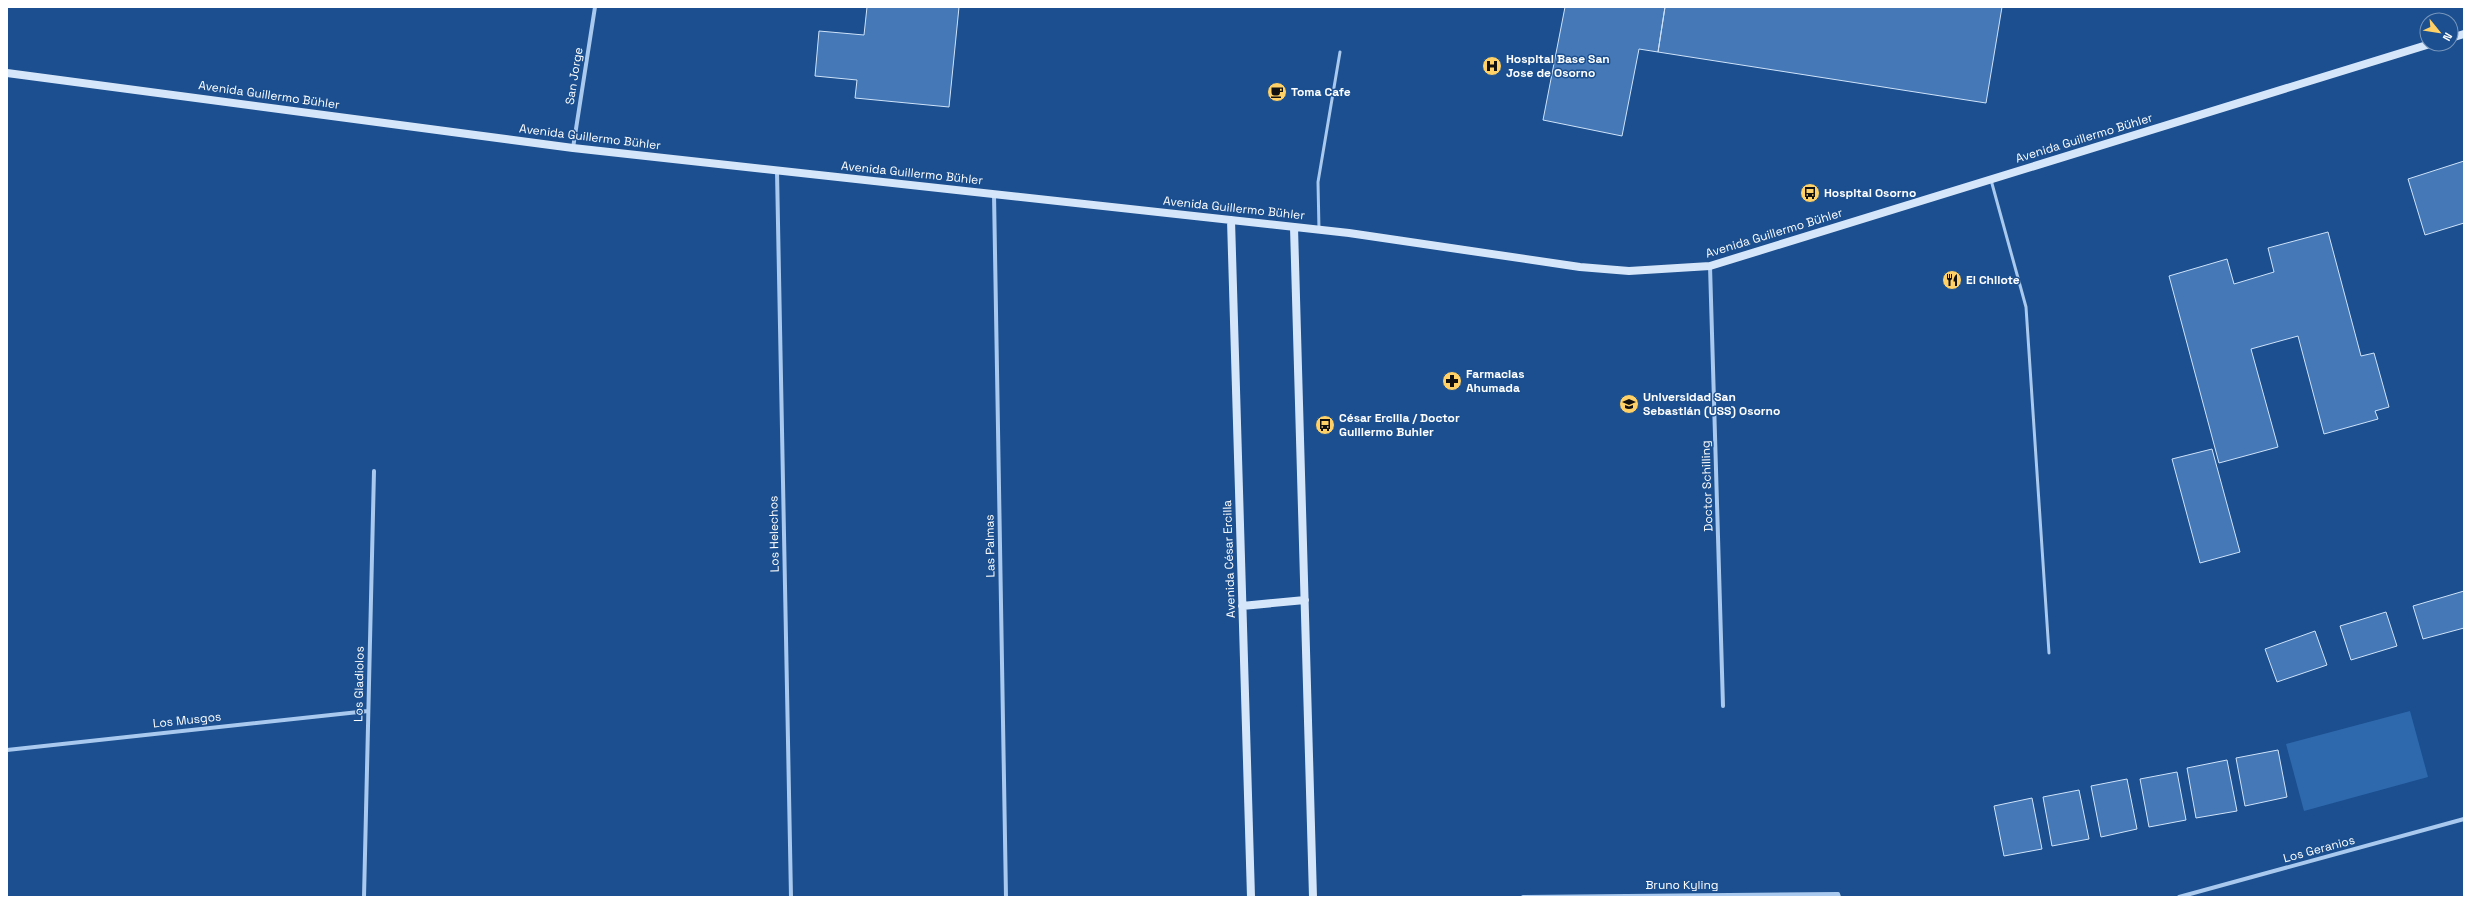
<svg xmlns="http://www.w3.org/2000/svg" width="2471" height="904" font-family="'Space Grotesk',sans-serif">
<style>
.green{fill:#2e69ad}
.building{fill:#4478b7;stroke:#cfe3fa}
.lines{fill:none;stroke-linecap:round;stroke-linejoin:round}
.lane{stroke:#a9c9ee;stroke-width:3}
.street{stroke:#a9c9ee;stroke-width:4}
.secondary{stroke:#d6e6fa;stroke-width:8}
.labels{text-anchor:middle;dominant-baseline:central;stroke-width:3;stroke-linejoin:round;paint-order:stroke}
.poi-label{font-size:12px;font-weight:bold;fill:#fff;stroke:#1b4f8f;text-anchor:start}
.street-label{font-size:12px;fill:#fff;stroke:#1b4f8f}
</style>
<rect width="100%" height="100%" fill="#1b4f8f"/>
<!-- green -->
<path class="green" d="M2410,711L2428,777L2304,811L2286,744Z"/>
<!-- building -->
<path class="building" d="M867,7H959L949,107L855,98L857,80L815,76L819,31L864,35Z
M1565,7H1665L1658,52L1639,49L1622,136L1543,120Z
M1665,7H2002L1986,103L1658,52Z
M2464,161V223L2425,235L2408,179Z
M2328,232L2361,356L2374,353L2389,407L2375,411L2378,419L2324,434L2298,336L2251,349L2278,447L2219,463L2169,276L2227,259L2234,284L2274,272L2268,248Z
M2212,449L2240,552L2200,563L2172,459Z
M2464,591V628L2423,639L2413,606Z
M2386,612L2397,646L2351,660L2340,626Z
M2315,631L2327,665L2277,682L2265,649Z
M2278,750L2287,797L2245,806L2236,758Z
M2227,760L2237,811L2196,818L2187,768Z
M2177,772L2186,820L2149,827L2140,779Z
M2127,779L2137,829L2101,837L2091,786Z
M2079,790L2089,839L2052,846L2043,797Z
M2032,798L2042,849L2004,856L1994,806Z"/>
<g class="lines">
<!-- lane -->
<path class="lane" d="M1991,180L2026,307L2049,653
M1319,230L1318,182L1340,52"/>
<!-- street -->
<path class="street" d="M573,148L595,7
M777,171L791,897
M994,194L1006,897
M1710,266L1723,706
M7,750L368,711
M364,897L374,471
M1523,897L1838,894L1839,897
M2179,897L2464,819"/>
<!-- secondary -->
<path class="secondary" d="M2451,38L2464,34
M7,73L573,148L1349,233L1580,267L1629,271L1710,266L2430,44
M1231,220L1251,897
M1294,227L1313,897
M1242,606L1305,600"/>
</g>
<!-- icons -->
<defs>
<symbol id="hospital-disc" viewBox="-11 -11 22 22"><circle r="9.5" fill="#ffd166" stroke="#1b4f8f"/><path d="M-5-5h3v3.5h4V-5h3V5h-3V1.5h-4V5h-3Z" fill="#111"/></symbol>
<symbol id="cafe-disc" viewBox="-11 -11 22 22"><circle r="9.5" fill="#ffd166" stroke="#1b4f8f"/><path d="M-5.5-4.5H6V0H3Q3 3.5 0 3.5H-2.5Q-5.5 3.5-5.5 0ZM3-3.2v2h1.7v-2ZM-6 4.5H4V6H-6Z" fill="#111"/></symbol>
<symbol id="bus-disc" viewBox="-11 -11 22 22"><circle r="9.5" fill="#ffd166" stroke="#1b4f8f"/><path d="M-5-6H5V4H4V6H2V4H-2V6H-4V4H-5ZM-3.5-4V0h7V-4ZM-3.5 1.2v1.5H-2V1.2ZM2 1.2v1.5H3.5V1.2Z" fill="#111"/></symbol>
<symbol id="restaurant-disc" viewBox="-11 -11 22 22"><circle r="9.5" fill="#ffd166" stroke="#1b4f8f"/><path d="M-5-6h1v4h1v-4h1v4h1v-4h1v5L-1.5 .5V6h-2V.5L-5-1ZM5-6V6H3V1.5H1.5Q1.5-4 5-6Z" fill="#111"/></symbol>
<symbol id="pharmacy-disc" viewBox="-11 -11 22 22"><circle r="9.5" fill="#ffd166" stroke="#1b4f8f"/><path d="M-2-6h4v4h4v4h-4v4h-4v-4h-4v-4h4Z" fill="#111"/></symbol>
<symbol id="university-disc" viewBox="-11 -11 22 22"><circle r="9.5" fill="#ffd166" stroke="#1b4f8f"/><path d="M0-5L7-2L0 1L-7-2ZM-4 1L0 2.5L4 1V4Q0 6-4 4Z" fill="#111"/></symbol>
</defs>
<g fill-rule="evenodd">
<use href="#hospital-disc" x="1481" y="55" width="22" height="22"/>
<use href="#cafe-disc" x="1266" y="81" width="22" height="22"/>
<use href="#bus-disc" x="1799" y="182" width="22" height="22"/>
<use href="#restaurant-disc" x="1941" y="269" width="22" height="22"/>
<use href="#pharmacy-disc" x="1441" y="370" width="22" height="22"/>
<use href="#university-disc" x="1618" y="393" width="22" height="22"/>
<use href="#bus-disc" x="1314" y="414" width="22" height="22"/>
</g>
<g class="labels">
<!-- poi labels -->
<g class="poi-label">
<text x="1506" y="59">Hospital Base San<tspan x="1506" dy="14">Jose de Osorno</tspan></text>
<text x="1291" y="92">Toma Cafe</text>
<text x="1824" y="193">Hospital Osorno</text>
<text x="1966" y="280">El Chilote</text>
<text x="1466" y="374">Farmacias<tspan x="1466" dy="14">Ahumada</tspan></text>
<text x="1643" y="397">Universidad San<tspan x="1643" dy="14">Sebastián (USS) Osorno</tspan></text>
<text x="1339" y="418">César Ercilla / Doctor<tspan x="1339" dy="14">Guillermo Buhler</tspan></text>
</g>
<!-- street labels -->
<g class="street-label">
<text transform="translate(574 76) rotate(-81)">San Jorge</text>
<text transform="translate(269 95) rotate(8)">Avenida Guillermo Bühler</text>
<text transform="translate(590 137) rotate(7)">Avenida Guillermo Bühler</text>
<text transform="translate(2084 138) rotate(-17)">Avenida Guillermo Bühler</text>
<text transform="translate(912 173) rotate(6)">Avenida Guillermo Bühler</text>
<text transform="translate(1234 208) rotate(6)">Avenida Guillermo Bühler</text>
<text transform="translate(1774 233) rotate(-17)">Avenida Guillermo Bühler</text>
<text transform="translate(1707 486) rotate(-92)">Doctor Schilling</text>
<text transform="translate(774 534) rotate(-91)">Los Helechos</text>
<text transform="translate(990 546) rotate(-91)">Las Palmas</text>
<text transform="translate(1229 559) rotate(-92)">Avenida César Ercilla</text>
<text transform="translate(359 684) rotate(-89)">Los Gladiolos</text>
<text transform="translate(187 720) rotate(-6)">Los Musgos</text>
<text transform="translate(2319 849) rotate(-15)">Los Geranios</text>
<text x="1682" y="885">Bruno Kyling</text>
</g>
</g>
<!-- border -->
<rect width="2471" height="904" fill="none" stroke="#ffffff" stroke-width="16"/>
<!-- north arrow -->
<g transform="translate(2439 32) rotate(120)"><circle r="19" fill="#1b4f8f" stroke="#7695bc"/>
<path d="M0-3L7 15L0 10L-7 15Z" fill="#ffd166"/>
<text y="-6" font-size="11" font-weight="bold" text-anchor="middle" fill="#ffffff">N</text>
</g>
</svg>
